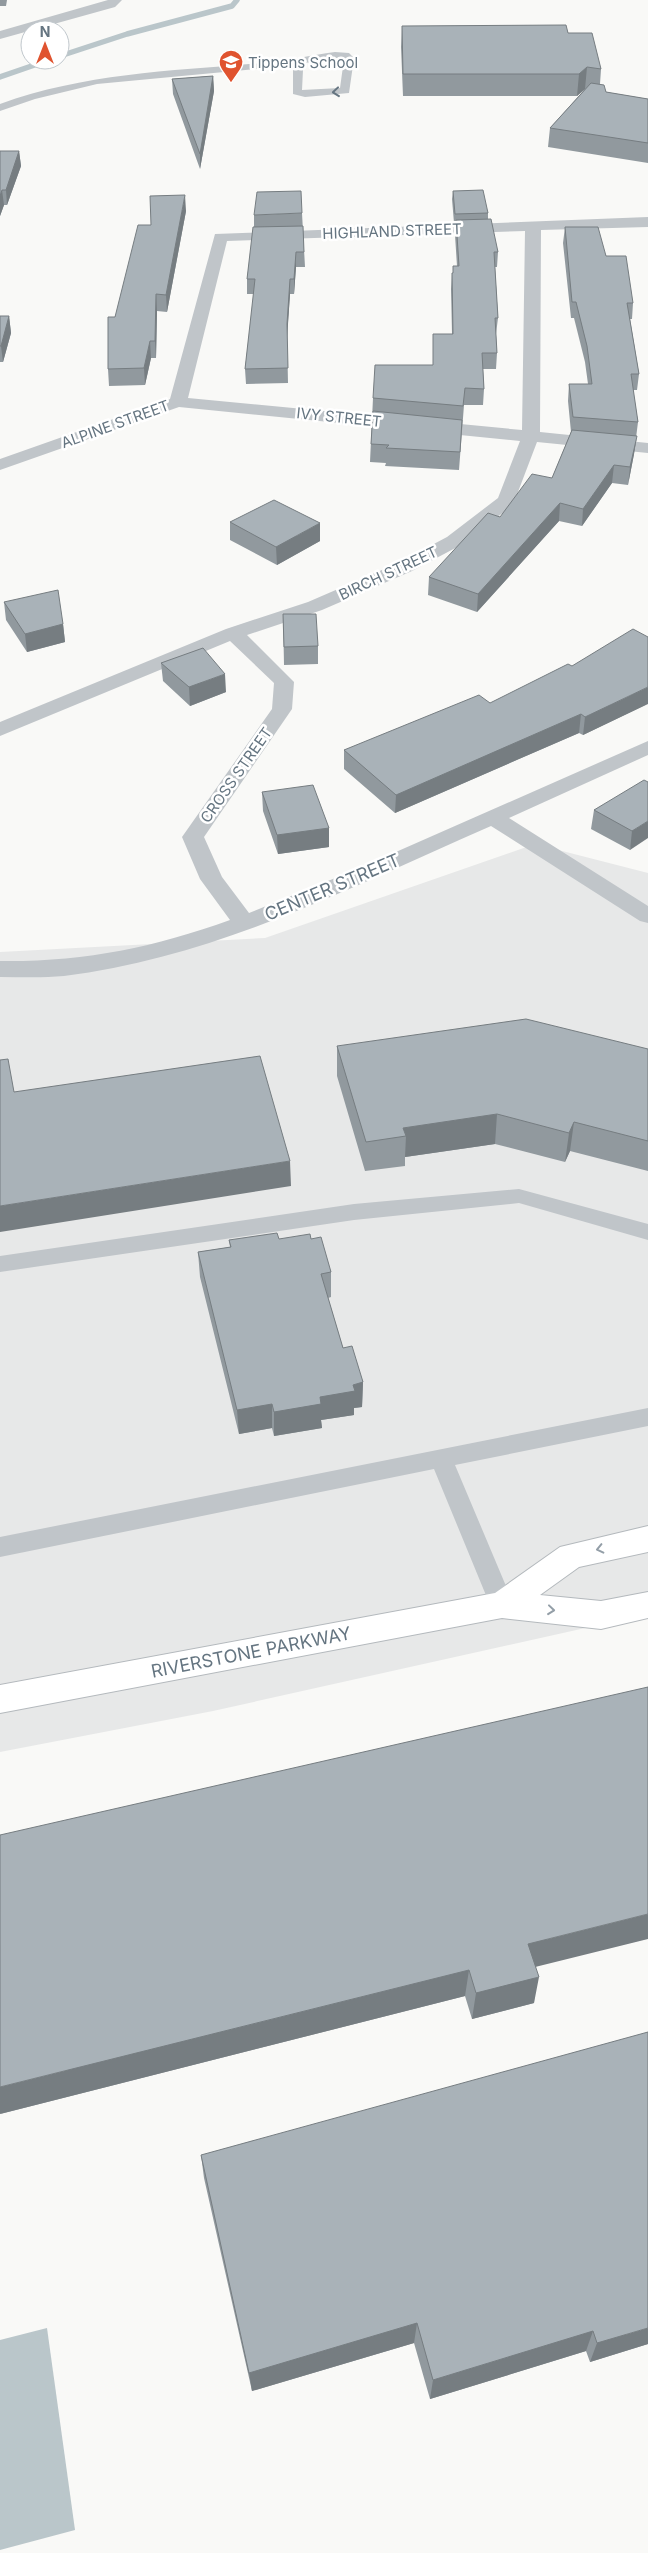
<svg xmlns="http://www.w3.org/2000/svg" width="648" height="2553" font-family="Inter,sans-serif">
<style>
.built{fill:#e7e8e8}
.water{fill:#bac6ca}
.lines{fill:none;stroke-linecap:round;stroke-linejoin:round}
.stream{stroke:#bac6ca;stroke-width:5.5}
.primary-casing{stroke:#b4b9bd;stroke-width:2}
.lane{fill:#c0c5c9;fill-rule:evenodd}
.street{fill:#c0c5c9;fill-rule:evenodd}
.primary{fill:#fff;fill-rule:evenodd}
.wall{fill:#91999e}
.shaded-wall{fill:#767d81}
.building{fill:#a9b2b8;stroke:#767d81}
.oneway{stroke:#657581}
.oneway2{stroke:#939ea7}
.labels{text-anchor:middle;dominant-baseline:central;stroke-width:5;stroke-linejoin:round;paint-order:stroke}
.far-poi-label{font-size:15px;fill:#657581;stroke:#fff;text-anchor:start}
.far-street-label{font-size:15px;fill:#657581;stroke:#fff}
.street-label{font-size:18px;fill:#657581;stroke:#fff}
</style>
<rect width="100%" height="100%" fill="#f9f9f7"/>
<!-- built -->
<path class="built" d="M535,844L648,873V1614L213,1711L0,1752V952L265,938Z"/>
<!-- water -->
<path class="water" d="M47,2328L75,2530L0,2550V2340Z"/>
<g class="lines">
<!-- stream -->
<path class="stream" d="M60,56L127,34L232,6L237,0
M0,77L49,60"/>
<defs>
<path id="primary" d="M648,1526V1552L579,1567L540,1595L601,1601L648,1592V1618L601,1629L502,1618L0,1713V1685L495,1593L560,1547Z"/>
</defs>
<!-- primary casing -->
<use href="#primary" class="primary-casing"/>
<!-- lane -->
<path class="lane" d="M335,52L349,53L354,58L349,93L305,97L293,94V70L289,66L97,84L35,99L0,111V104C86,73 173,71 263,63C287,61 311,55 335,52ZM335,58L344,59L340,88L302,90L303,70L299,64Z
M519,1189L648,1224V1240L519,1203L354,1220L0,1272V1256L354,1204Z
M648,1408V1426L455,1465L514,1605L511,1612L502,1615L493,1612L490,1605L434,1469L0,1557V1537Z"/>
<!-- street -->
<path class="street" d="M108,0H122L115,7L0,39V31Z
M648,217V227L541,230L540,432L648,443V453L537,442L513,505L461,545L412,571L322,610L247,635L294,682L292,709L204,837L222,877L249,913L355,870L648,741V755L509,818L648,906V923L640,921L491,826C352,887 216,957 64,976C43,978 21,977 0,977V961C83,962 152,948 230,920L200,879L182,837L272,709L274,683L230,641L0,736V722L226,629L308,602L398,563L447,537L498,498L520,441L179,407L0,470V459L170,399L215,234ZM525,231L522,430L188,398L227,241Z"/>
<!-- primary -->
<use href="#primary" class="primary"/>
</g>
<!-- wall -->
<path class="wall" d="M0,0H7L6,6H0Z
M402,26L568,33L601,69L600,84L606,92L648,99V163L548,147L550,128L585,89L577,96H403L401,47Z
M213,76L214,91L200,169L173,94L172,79Z
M0,151H19L21,166L7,205H4L0,216Z
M453,191L488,213V219L498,252L497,267H495L498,318L496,334L497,353L496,369H483L484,389L483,405H464L459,470L385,466L386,463L370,462L373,398L433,365V334H452L451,289L452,273H453V266H457L455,235L456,223H454L452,199Z
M186,211L167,312L157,311L156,358H151L145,385L109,386L108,369L115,317L151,225Z
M302,213L305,267H296L294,294H290L287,336L288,383L246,384L245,369L254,294H247V279L254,227V215Z
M565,227L606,256L633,303L632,319H630L639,374L637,390H633L638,422L634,454L628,485L612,483L582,526L559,521L477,612L428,595L429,577L500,517L552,478L571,432L568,401L569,384H588L585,362L574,318H571L563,243Z
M0,316H9L11,333L3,362H0Z
M230,522L320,541L277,565L230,540Z
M4,602L63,624L65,642L27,652L6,620Z
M283,614L318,646V664L284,665Z
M161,663L226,692L190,706L163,681Z
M490,703L645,705L583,735L579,733L395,813L344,769V750Z
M648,782L630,850L591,829L594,810Z
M262,792L329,828V847L278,854L263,811Z
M337,1046L648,1049V1171L570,1151L565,1162L495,1144L405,1157V1166L365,1171L337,1076Z
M311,1239L331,1272V1297L328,1298L343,1348L363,1382L362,1407L354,1408V1415L321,1420L322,1428L274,1436L272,1428L239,1434L200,1277L198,1252L230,1247L229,1240Z
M648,1687L536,1967L534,2003L472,2019L465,1996L0,2114Z
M201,2155L648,2344L590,2362L586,2351L430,2399L414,2343L252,2391L204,2178Z"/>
<!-- shaded-wall -->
<path class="shaded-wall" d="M587,67L585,89L577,96L579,74Z
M213,76L214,91L200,169V154Z
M19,151L21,166L7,205L6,190Z
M2,190L4,205L0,216V196Z
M185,195L186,211L167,312L166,295Z
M296,252V267L294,294V279Z
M290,279V294L287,339V324Z
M156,294L157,311L156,358L155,341Z
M9,316L11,333L3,362L1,346Z
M150,341L151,358L145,385L144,368Z
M637,436L634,454L628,485L630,467Z
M614,465L612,483L582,526L583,509Z
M560,503L559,521L477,612L478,594Z
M320,523V541L277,565L276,547Z
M63,624L65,642L27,652L25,634Z
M225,674L226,692L190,706L189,687Z
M648,687V704L583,735L585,717Z
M581,714L579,733L395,813L396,795Z
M648,821V838L630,850L632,831Z
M329,828V847L278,854L277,835Z
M497,1114L495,1144L405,1157L406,1136L403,1128Z
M574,1122L570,1151L565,1162L569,1133Z
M290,1161L291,1186L0,1232V1206Z
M363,1382L362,1407L354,1408V1415L321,1420L322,1428L274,1436V1412L353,1385Z
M272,1404V1428L239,1434L237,1410Z
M648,1914V1939L523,1970L528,1944Z
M469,1970L465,1996L0,2114V2087Z
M539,1977L534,2003L472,2019L476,1993Z
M417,2323L414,2343L252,2391L249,2373Z
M648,2328V2344L590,2362L597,2343Z
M593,2331L586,2351L430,2399L433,2380Z"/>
<!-- building -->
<path class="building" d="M566,25L568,33H592L601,69L587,67L579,74H403L402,26Z
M213,76L200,154L172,79Z
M591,83L604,85L606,92L648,99V143L550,128Z
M0,151H19L6,190H2L0,196Z
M483,190L488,213L455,214L453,191Z
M301,191L302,213L254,215L257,192Z
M185,195L166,295L156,294L155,341H150L144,368L108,369V317H115L138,225H151L150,196Z
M491,219L498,252H494L498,318H495L497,353H482L484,389L465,388L463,406L373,398L375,365H433V334H453L452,273H453V266H459L456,220Z
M303,226L304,252H296L294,279H290L287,324L288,368L245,369L255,279H247L253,227Z
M565,227H598L606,256H626L633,303H627L639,374H631L638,422L573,417L569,384H592L587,346L576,302H572Z
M0,316H9L1,346H0Z
M373,411L462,420L460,452L386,448L389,445L371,444Z
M572,430L637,436L630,467L614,465L583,509L560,503L478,594L429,577L488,513L500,517L532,474L552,478Z
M274,500L320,523L276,547L230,522Z
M58,590L63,624L25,634L4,602Z
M283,614H316L318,646L284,647Z
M633,629L648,637V687L585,717L581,714L396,795L344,750L479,695L490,703L568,664L572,666Z
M203,648L225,674L189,687L161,663Z
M644,780L648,782V821L632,831L594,810Z
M313,785L329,828L277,835L262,792Z
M526,1019L648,1049V1141L574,1122L569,1133L497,1114L403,1128L406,1136L366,1142L337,1046Z
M260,1056L290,1161L0,1206V1060L8,1059L14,1092Z
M277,1233L279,1239L310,1234L311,1239L321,1237L331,1272L321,1274L343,1348L352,1346L363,1382L353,1385L355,1391L320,1397L321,1404L274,1412L272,1404L237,1410L198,1252L231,1247L229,1240Z
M648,1687V1914L528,1944L539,1977L476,1993L469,1970L0,2087V1835Z
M648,2032V2328L597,2343L593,2331L433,2380L417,2323L249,2373L201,2155Z"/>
<!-- one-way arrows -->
<defs><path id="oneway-chevron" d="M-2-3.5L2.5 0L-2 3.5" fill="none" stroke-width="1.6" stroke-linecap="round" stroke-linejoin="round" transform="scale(1.25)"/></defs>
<use class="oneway" href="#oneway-chevron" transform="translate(336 92) rotate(174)"/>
<g class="oneway2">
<use href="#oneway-chevron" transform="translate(600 1549) rotate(167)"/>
<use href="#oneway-chevron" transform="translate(551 1610) rotate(6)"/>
</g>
<!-- icons -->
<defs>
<symbol id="school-pin" viewBox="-11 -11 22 30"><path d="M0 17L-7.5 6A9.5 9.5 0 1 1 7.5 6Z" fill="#e0532f" stroke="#fff"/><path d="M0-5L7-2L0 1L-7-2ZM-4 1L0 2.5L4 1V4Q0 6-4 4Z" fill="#fff"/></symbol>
</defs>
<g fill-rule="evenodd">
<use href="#school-pin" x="217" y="48" width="28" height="38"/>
</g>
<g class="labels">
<!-- far-poi labels -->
<g class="far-poi-label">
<text x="248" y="62">Tippens School</text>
</g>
<!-- far-street labels -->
<g class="far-street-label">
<text transform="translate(392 231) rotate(-2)">HIGHLAND STREET</text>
<text transform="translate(339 417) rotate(6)">IVY STREET</text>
<text transform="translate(115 424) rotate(-20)">ALPINE STREET</text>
<text transform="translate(388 573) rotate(-25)">BIRCH STREET</text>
<text transform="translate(236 775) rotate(-55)">CROSS STREET</text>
</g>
<!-- street labels -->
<g class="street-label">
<text transform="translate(332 887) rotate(-23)">CENTER STREET</text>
<text transform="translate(251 1652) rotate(-11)">RIVERSTONE PARKWAY</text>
</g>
</g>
<!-- north arrow -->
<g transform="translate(45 45)"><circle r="24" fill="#ffffff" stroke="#c1c8cd"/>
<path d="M0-4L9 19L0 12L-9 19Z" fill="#e0532f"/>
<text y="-8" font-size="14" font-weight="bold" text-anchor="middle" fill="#657581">N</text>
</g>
</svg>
